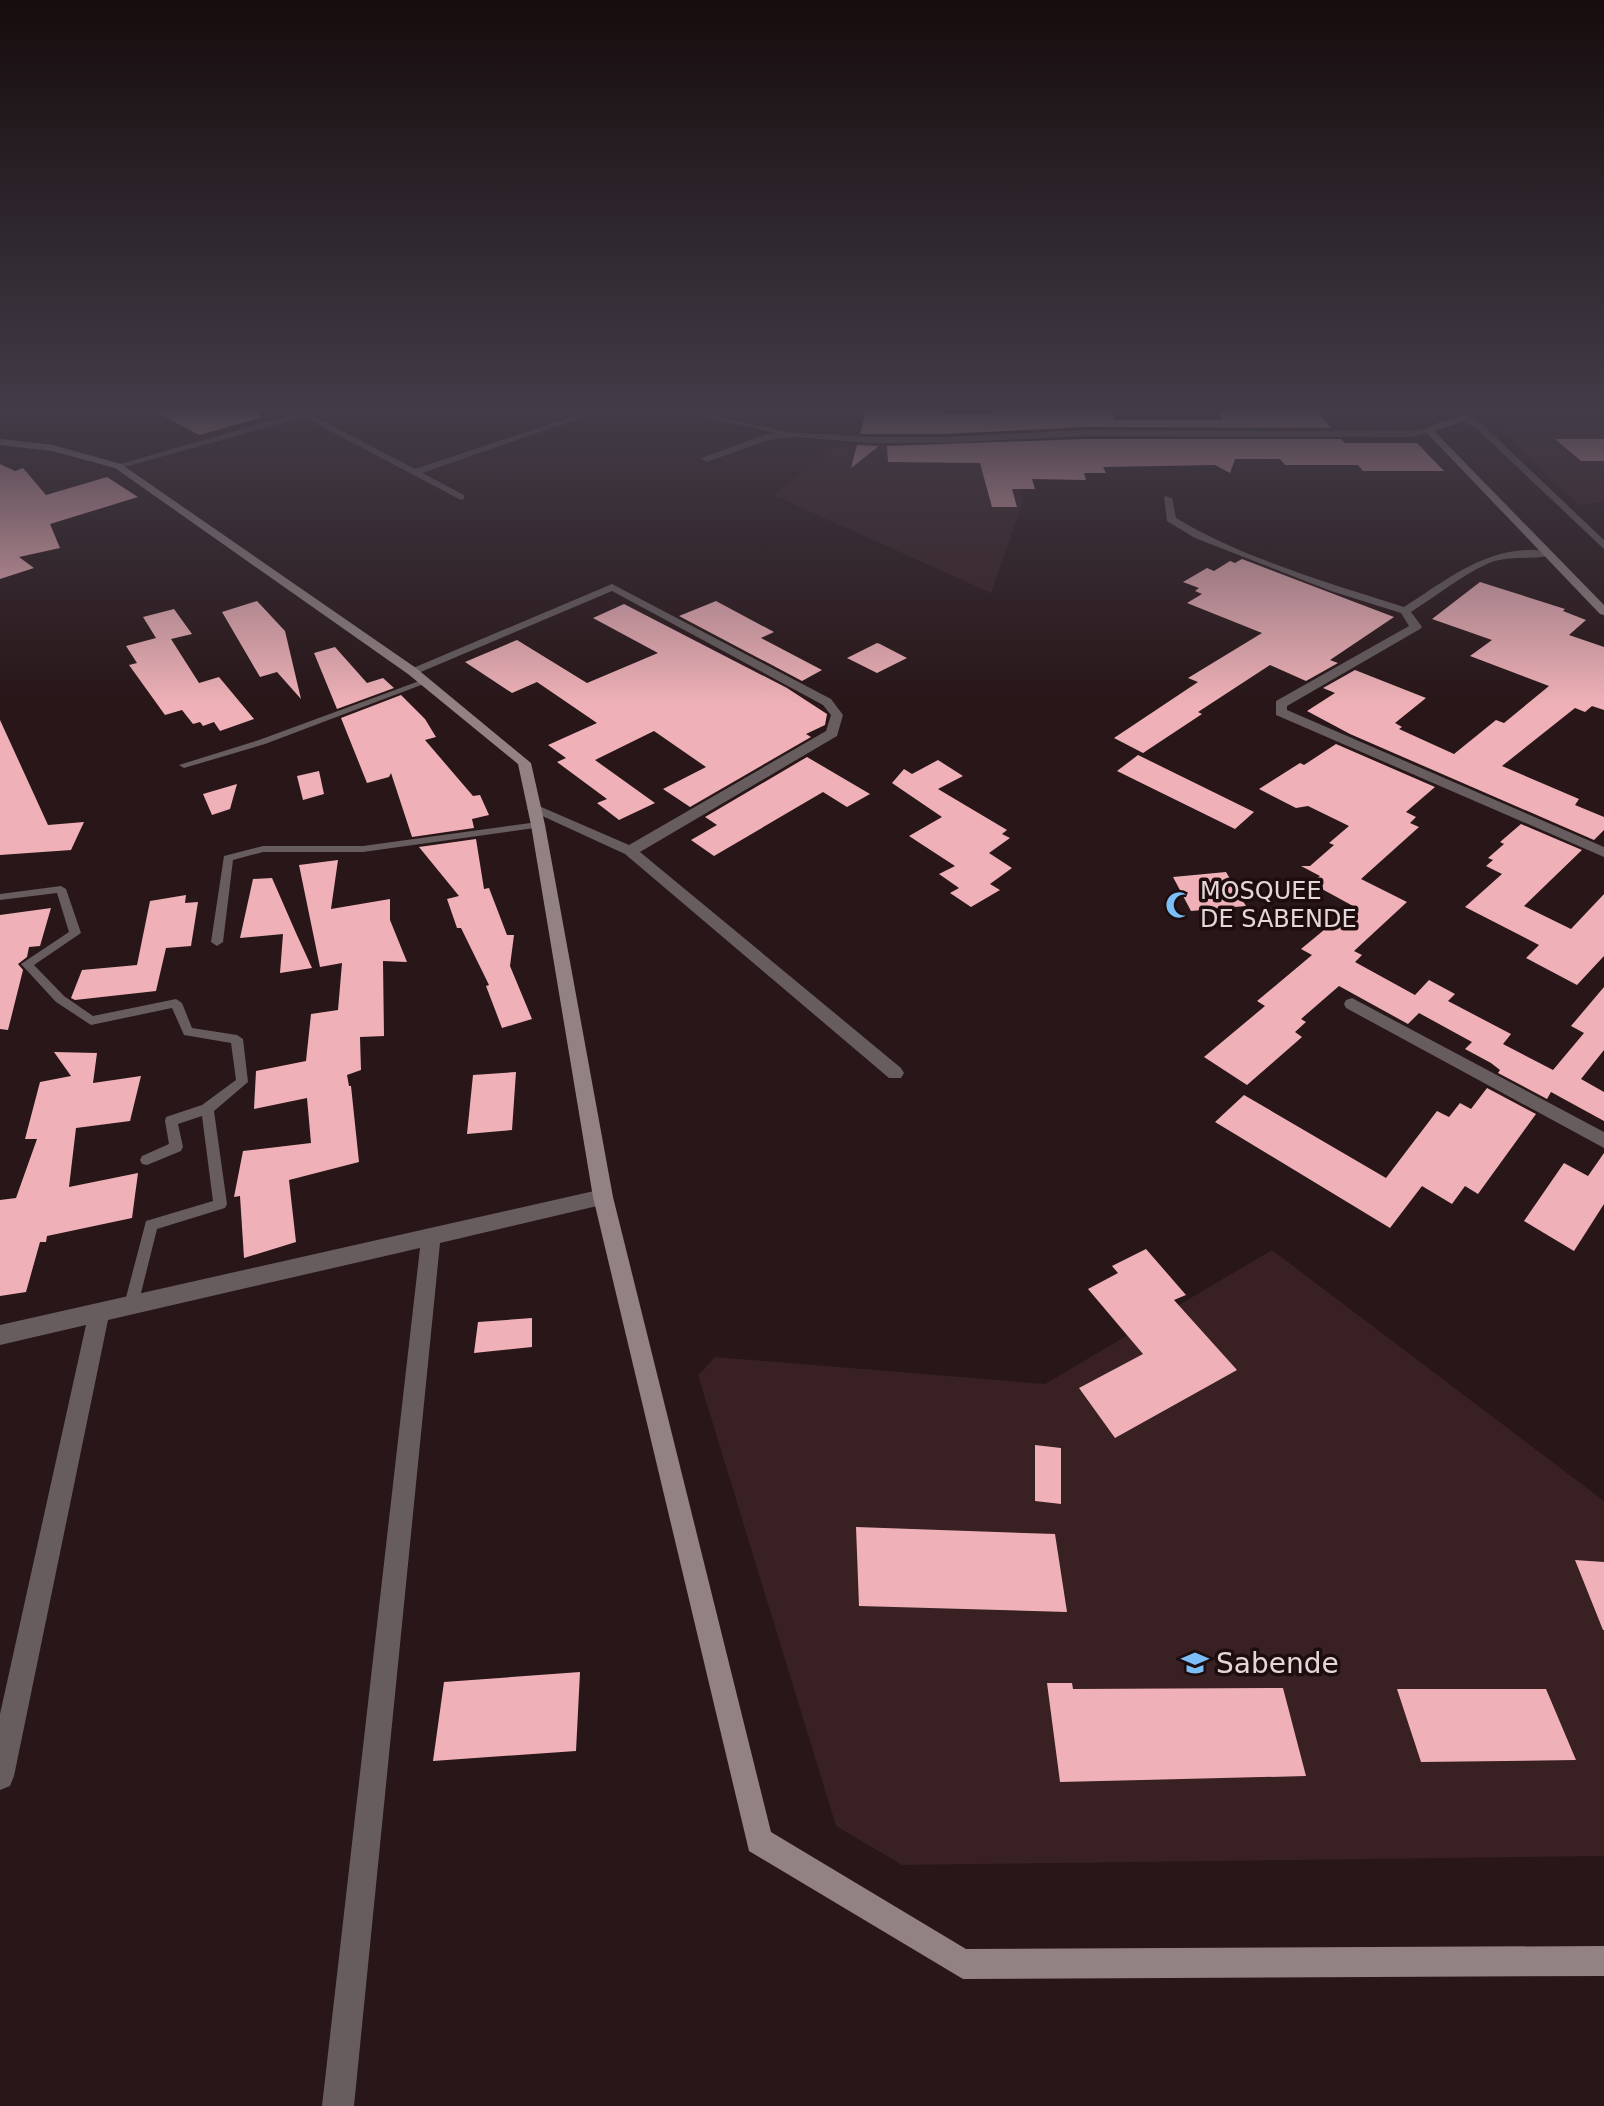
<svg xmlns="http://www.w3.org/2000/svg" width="1604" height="2106" font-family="'DejaVu Sans',sans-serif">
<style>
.built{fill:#382023}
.building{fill:#efb1b7}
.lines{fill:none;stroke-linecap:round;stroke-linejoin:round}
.service{fill:#675d5e;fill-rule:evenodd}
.minor{fill:#675d5e;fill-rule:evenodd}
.secondary{fill:#928283;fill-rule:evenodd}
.labels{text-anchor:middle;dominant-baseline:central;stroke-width:7;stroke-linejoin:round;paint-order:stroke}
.poi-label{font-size:24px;fill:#e4d7d8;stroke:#1e0d0f;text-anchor:start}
.near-poi-label{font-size:28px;fill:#e4d7d8;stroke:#1e0d0f;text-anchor:start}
</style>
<rect width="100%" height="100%" fill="#281618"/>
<!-- built -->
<path class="built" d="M1481,411H1604V502L1579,505Z
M1004,445L1023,502L991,593L773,495L835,447Z
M1272,1250L1604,1501V1856L902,1865L836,1826L698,1375L715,1357L1045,1384Z"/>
<!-- building -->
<path class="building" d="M154,411H259L260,418L199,435Z
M866,411L991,414L990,411H1110L1115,420H1223L1216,411H1316L1331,428L1084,427L944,434H860Z
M1084,439H1341L1345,443H1417L1444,471H1363L1358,465H1285L1280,459H1235L1230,473L1215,465L1103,467L1106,473H1084L1086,480L1032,479L1035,489H1012L1017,507H992L980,463L888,462L887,446Z
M1555,439H1604V461H1581Z
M857,445L879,446L851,468Z
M0,464L15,471L23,468L46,495L107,477L138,497L50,524L60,548L19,557L34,568L0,579Z
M1242,559L1394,617L1330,660L1338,663L1306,681L1270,665L1198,712L1202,714L1143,753L1114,738L1198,682L1188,678L1262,633L1187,603L1202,594L1195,591L1199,588L1183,582L1207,568L1214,571L1230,561L1235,563Z
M1480,582L1565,609L1563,611L1586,620L1569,635L1604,647V710L1592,706L1585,712L1575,708L1502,766L1579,799L1575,805L1604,817V830L1594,840L1350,734L1307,711L1335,693L1323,688L1355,670L1426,698L1395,723L1402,727L1399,729L1454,754L1496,720L1504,723L1549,686L1470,656L1492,640L1432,619Z
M257,601L285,631L301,699L277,672L260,677L222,612Z
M716,601L774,632L761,638L822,670L802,681L679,616Z
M624,604L787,688L827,714L825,725L806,734L811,737L690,807L663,789L706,767L654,731L595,760L655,803L619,820L597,803L607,799L557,762L566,758L548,745L597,723L537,682L512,693L465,662L517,640L587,683L658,653L593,618Z
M174,609L192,634L171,639L199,683L219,677L254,719L220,731L214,722L203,726L200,722L193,724L182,710L165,715L129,665L137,663L126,646L156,638L143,617Z
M877,643L880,644L907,658L877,673L847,658Z
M335,647L367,683L383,678L394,688L337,709L314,653Z
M401,695L425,719L436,737L425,740L473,796L480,795L489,815L472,819L474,828L412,837L391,773L389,777L367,783L341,718Z
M0,720L48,825L84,822L71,850L0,855Z
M1336,744L1435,787L1406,812L1416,817L1410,823L1419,827L1361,879L1407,902L1354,951L1362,955L1355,962L1415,995L1429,980L1455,994L1448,1001L1511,1034L1503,1044L1553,1070L1584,1033L1571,1026L1604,987V1050L1581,1079L1604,1092V1121L1551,1092L1547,1099L1498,1073L1500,1070L1491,1063L1465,1049L1472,1042L1419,1013L1408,1024L1339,986L1301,1019L1306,1022L1295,1032L1302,1037L1247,1085L1204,1057L1265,1006L1257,1001L1312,955L1301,949L1353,906L1311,883L1320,876L1301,866H1310L1334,845L1329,843L1349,826L1308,806L1296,808L1259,789L1300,763L1304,765Z
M1138,755L1254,812L1235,829L1117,771Z
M807,757L870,794L847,807L823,792L714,856L691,840L717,825L705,817Z
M938,760L963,776L938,789L1007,830L1002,834L1010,838L989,853L1012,868L990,884L1000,890L971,907L950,893L959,888L939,874L955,866L909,836L942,817L892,783L904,769L912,774Z
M319,771L324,794L303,800L297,776Z
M237,784L230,809L212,815L203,794Z
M1521,824L1582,850L1524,906L1571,929L1604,894V956L1577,985L1526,958L1539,945L1465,907L1502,874L1486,866L1493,860L1488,858L1504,844L1500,842Z
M476,839L484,889L489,888L507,935H514L510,966L532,1019L502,1028L486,986L489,985L461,928H457L447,899L459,896L419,847Z
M338,860L331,909L390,899V920L407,962L383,961L384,1036L360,1037L361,1070L347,1075L349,1086H351L359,1162L289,1180L296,1242L244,1258L240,1196L234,1197L243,1151L311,1143L307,1098L254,1109L256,1071L306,1061L311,1014L338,1010L342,963L320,967L299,865Z
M1226,872L1246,906L1191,911L1173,877Z
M272,878L296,933L312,968L280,973L283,934L240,938L253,879Z
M186,895L185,903L198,902L191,946L166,948L156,991L75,1000L71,998L82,970L137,965L150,901Z
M51,908L40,946L29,947L27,957L18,964L23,970L8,1030L0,1029V915Z
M54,1052L97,1053L93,1083L141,1076L130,1121L76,1128L69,1187L138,1173L132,1218L47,1236L46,1242H40L26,1292L0,1296V1200L16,1198L37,1139H25L40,1082L71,1076Z
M516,1072L512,1130L467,1134L473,1075Z
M1487,1088L1536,1114L1478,1194L1465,1186L1452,1204L1422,1186L1390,1228L1215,1122L1244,1095L1386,1178L1437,1111L1449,1117L1460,1103L1471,1109Z
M1604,1153V1204L1574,1251L1524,1221L1564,1163L1588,1176Z
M1146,1249L1186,1295L1174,1300L1237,1370L1115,1438L1079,1388L1143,1354L1088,1289L1118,1273L1112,1266Z
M532,1318V1347L474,1353L478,1322Z
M1035,1445L1061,1448V1504L1035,1501Z
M856,1527L1055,1534L1067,1612L859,1606Z
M1575,1560L1604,1562V1630H1603Z
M580,1672L576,1751L433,1761L444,1682Z
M1047,1683H1072L1073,1689L1283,1688L1306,1776L1060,1782Z
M1397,1689H1546L1576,1760L1421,1762Z"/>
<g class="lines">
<!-- service -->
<path class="service" d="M422,680L429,682L265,744L184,768L179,765L259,740Z
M538,822L543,825L542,827L363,852H263L233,860L223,942L217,946L211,942L224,856L263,846H363Z
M61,886L66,889L81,933L34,965L64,996L93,1016L176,999L182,1003L192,1028L237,1035L243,1039L248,1082L214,1111L227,1204L225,1208L157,1229L138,1305L136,1310L131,1312L126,1310L124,1305L146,1221L213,1201L202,1116L178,1124L183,1147L181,1151L147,1165L142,1164L140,1160L142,1156L169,1144L165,1121L166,1117L202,1105L236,1080L231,1043L184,1035L172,1008L91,1025L56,1002L21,964L69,932L57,893L0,900V894Z"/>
<!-- minor -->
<path class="minor" d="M321,411L312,415L415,469L589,411H601L422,473L464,495V499L461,500L304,417L121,468L113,466L301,412Z
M676,411H691L787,432L870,437H944L1084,430L1412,431L1429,428L1433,431L1412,437L1084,436L944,443H870L795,437L768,440L707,462L702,459L704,457L764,435L776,433Z
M1461,416H1467L1484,426L1604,540V549L1478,430L1461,420Z
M1164,496L1172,498L1176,518C1240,557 1331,584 1404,607C1450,578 1493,541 1551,552L1552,554C1542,561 1507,554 1487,564C1461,576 1436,596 1411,612L1422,627L1420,629L1287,706V710L1604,847V857L1276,715V701L1409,626L1401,613L1331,591L1195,538L1167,521Z
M612,584L831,699L843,715L837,736L640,852L901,1068L904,1073L901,1078H889L625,854L527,809L529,806H539L629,845L826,731L831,715L823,705L612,591L416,674L406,671Z
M1352,998L1604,1132V1148L1346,1008L1344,1004L1346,1000Z
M603,1189L610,1191L613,1197L610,1203L440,1243L354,2106H322L420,1248L108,1320L14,1776L10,1786L0,1790V1714L86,1325L0,1345V1325Z"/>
<!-- secondary -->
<path class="secondary" d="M1457,411H1465L1467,420L1434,431L1604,605V615L1600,614L1425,431L1434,424L1459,417Z
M0,439L53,445L121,464L416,668L531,763L545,825L613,1197L771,1832L966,1949L1604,1946V1976L963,1979L749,1851L593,1197L531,825L518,764L408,674L115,468L52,451L0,445Z"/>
</g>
<!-- sky -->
<linearGradient id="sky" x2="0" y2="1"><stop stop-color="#160c0d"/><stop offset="0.58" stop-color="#423c48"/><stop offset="1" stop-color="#423c48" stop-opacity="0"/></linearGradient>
<rect width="1604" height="706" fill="url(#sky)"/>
<!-- icons -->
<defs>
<symbol id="mosque-bare" viewBox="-9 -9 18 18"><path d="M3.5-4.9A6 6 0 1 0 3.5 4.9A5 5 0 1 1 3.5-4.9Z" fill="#7bbef8" stroke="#1e0d0f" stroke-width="2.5" paint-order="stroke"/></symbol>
<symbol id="school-bare" viewBox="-9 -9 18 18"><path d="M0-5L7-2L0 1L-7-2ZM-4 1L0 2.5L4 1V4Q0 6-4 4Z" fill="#7bbef8" stroke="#1e0d0f" stroke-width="2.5" paint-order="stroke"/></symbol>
</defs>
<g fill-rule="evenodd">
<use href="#mosque-bare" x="1160" y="886" width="38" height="38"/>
<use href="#school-bare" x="1176" y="1644" width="38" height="38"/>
</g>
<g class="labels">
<!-- poi labels -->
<g class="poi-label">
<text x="1200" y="891">MOSQUEE<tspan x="1200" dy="28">DE SABENDE</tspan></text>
</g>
<!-- near-poi labels -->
<g class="near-poi-label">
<text x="1216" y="1663">Sabende</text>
</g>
</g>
</svg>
